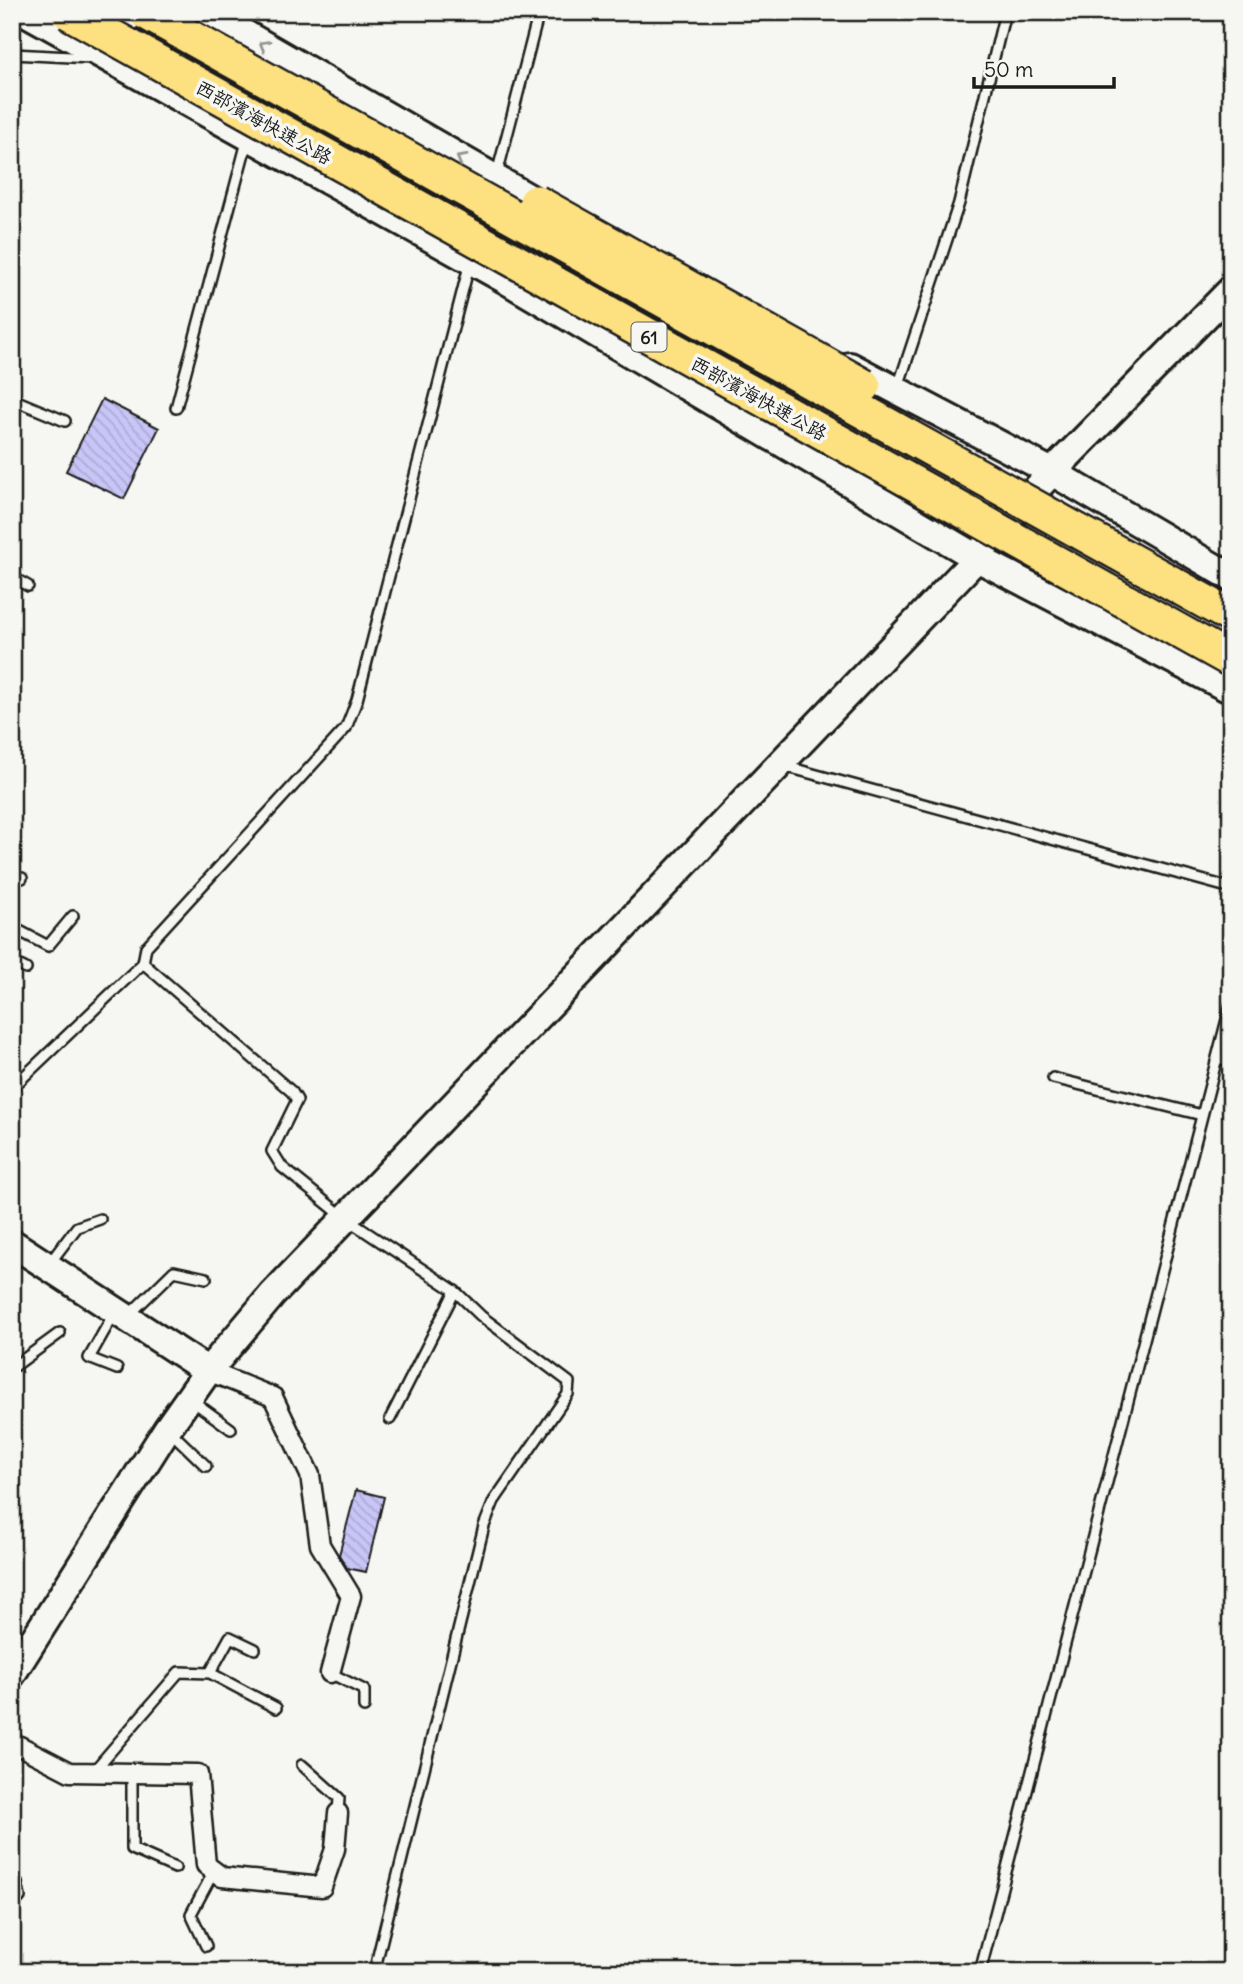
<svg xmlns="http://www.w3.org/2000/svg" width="1243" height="1984" font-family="Delius,'LXGW WenKai TC',sans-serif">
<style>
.building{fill:url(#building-back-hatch);stroke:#1c1c1c;stroke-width:2}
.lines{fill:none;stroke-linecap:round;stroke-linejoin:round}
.lane-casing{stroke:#1c1c1c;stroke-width:14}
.street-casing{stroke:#1c1c1c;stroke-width:23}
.secondary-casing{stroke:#1c1c1c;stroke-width:32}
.lane{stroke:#f6f6f2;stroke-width:9}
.street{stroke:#f6f6f2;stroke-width:18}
.secondary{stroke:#f6f6f2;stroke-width:26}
.highway-bridge-casing{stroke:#1c1c1c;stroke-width:38;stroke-linecap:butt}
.highway-bridge{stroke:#fde080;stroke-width:33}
.oneway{stroke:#949492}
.labels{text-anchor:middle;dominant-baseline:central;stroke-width:7;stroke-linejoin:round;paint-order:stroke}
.shield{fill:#f6f6f2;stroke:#5d5d5c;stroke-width:2}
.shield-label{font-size:18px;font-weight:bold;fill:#1c1c1c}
.street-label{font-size:19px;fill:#1c1c1c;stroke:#f6f6f2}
</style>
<defs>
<pattern id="building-back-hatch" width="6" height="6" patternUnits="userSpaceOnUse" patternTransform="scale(1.75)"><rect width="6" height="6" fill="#c8c5f7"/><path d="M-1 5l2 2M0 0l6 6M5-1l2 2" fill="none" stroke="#aba9d3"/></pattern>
</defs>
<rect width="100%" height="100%" fill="#f6f6f2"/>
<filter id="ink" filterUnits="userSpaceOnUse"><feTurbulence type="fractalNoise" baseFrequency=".0143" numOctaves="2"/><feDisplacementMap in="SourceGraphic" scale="14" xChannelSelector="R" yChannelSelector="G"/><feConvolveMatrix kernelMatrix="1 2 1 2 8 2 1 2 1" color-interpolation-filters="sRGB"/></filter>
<g filter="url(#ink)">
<!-- building -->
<path class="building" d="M102,399L159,428L124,499L66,471Z
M356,1490L384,1497L366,1572L347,1568L339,1555Z"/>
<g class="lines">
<defs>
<path id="lane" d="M12,54L91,58
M497,174L539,12
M898,387L959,203L1005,12
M12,399L65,421
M176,408L248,138
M12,577L28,586
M784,766L1231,888
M12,878H22
M12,927L48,946L73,916
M12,962L26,969
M1217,1058L1231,1061
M1053,1078L1202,1115
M12,1088L143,963
M49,1264L77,1227L100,1219
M115,1312L89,1358L117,1369
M128,1316L174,1271L206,1278
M12,1368L60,1333
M190,1399L231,1429
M390,1419L455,1291
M169,1430L206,1466
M210,1673L230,1637L255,1649
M330,1673L364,1690V1707
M302,1765L339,1798L338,1813
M93,1772L179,1672L210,1673L276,1708
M132,1774V1849L175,1868
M12,1878L17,1883L20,1897L12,1906
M206,1946L191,1914L214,1871
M374,1972L484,1526L494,1501L568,1394L569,1382L481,1316L455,1291L345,1218L282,1167L272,1151L297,1100L292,1092L143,963L146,947L346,728L357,700L470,262
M980,1972L1231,1004"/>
<path id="street" d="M208,1371L273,1397L310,1475L320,1545L351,1596L330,1673
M12,1742L70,1772L198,1774L206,1865L222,1877L322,1887L335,1849L338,1813"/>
<path id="secondary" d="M25,12L504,279L977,558L1231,690
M207,12L552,211
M850,366L1052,472L1231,577
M12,1243L208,1371
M12,1674L167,1429L208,1371L273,1294L977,558L989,540L1052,472L1231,290"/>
</defs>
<!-- lane casing -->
<use href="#lane" class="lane-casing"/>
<!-- street casing -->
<use href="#street" class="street-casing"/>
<!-- secondary casing -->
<use href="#secondary" class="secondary-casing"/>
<!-- lane -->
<use href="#lane" class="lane"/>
<!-- street -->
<use href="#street" class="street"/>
<!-- secondary -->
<use href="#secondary" class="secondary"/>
<defs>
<path id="highway-bridge" d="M68,12L1231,660
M145,12L1231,616
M536,202L864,386"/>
</defs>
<!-- highway-bridge casing -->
<use href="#highway-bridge" class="highway-bridge-casing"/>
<!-- highway-bridge -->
<use href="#highway-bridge" class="highway-bridge"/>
</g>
<!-- one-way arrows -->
<defs><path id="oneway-chevron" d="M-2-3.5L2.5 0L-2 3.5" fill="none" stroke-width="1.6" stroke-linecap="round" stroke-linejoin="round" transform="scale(1.75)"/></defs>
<g class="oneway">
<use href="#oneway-chevron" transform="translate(264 45) rotate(-150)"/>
<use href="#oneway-chevron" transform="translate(461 159) rotate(-150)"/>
</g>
</g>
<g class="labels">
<!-- shield labels -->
<rect class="shield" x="631.5" y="322.5" width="35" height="29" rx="5"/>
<g class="shield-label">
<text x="649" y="337">61</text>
</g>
<!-- street labels -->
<g class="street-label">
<text transform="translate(264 122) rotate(29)">西部濱海快速公路</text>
<text transform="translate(759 398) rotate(29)">西部濱海快速公路</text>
</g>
</g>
<!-- margin -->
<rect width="1243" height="1984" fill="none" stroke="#f6f6f2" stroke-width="42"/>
<rect x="21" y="21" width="1201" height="1942" fill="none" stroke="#1c1c1c" stroke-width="2.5" filter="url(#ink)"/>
<!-- scale -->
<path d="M974 77v10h140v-10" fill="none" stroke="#1c1c1c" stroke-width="3.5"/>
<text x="984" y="77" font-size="21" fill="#1c1c1c" stroke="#f6f6f2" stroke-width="5" paint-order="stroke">50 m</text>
</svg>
